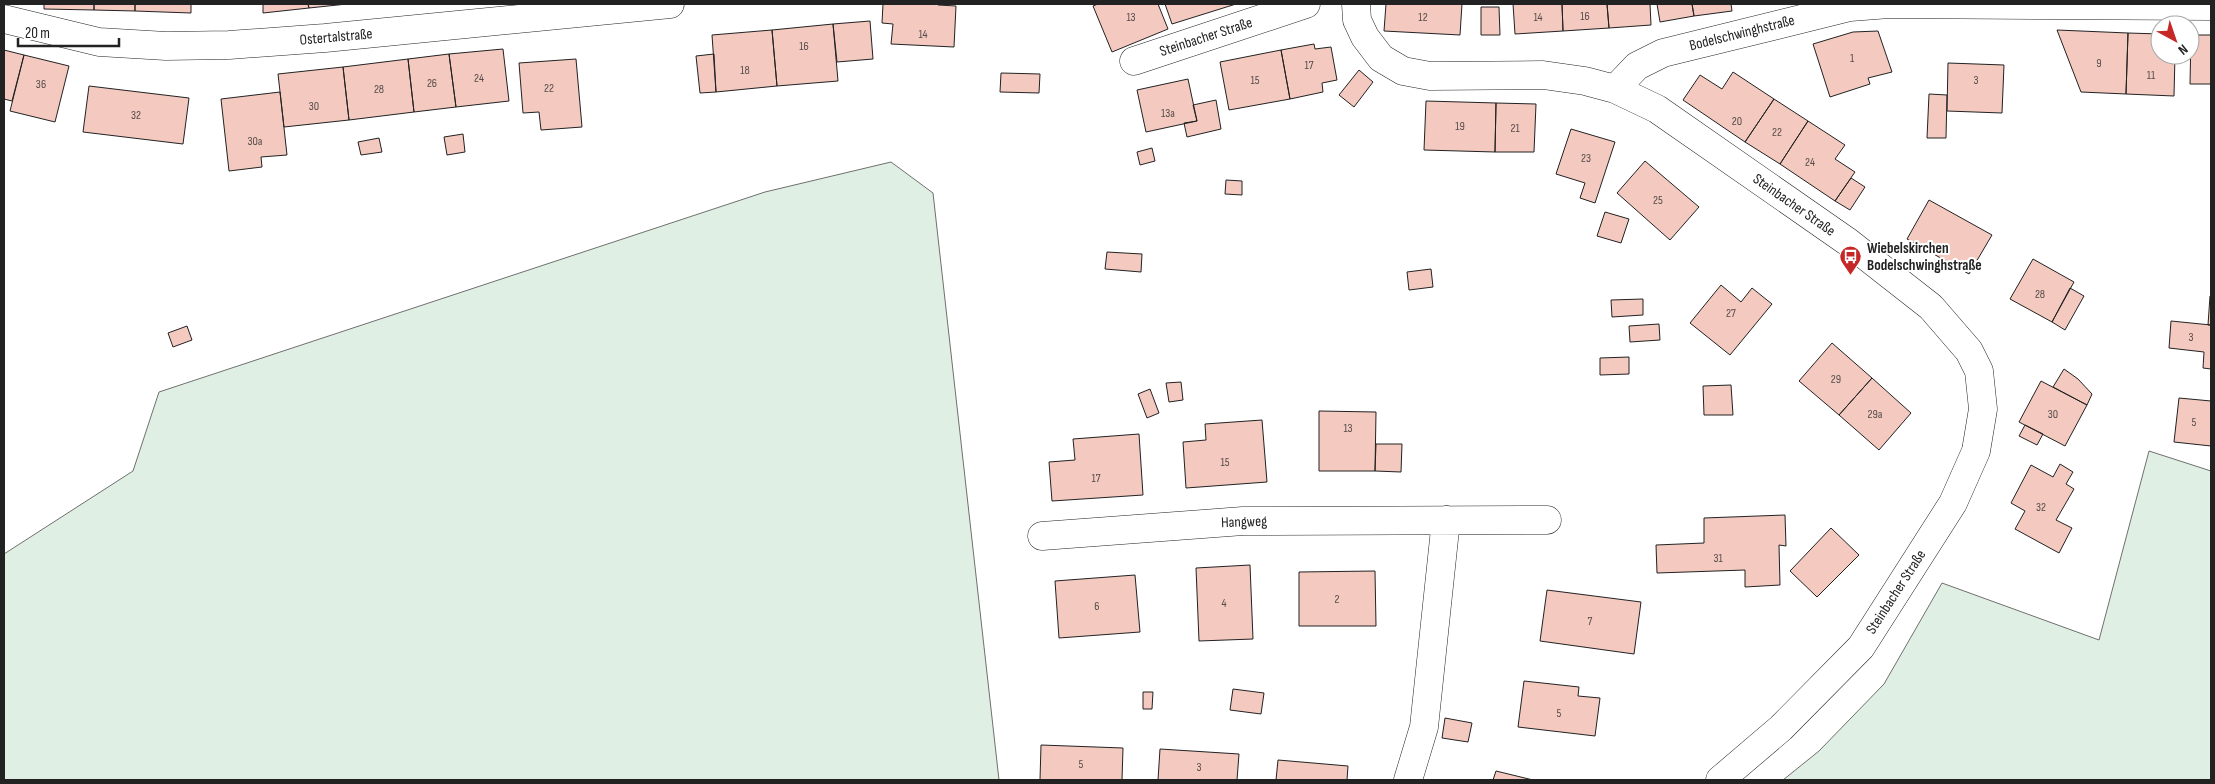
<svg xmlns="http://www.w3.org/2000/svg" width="2215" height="784" font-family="'Sofia Sans Condensed',sans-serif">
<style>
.green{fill:#e0efe3;stroke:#6f6f6f}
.building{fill:#f3c9c0;stroke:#222}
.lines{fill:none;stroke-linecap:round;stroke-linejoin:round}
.minor-casing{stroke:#222;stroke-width:29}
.major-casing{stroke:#222;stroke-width:29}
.minor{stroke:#fff;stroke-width:28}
.major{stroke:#fff;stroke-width:28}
.labels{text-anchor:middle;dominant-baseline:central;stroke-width:4;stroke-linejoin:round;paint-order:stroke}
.number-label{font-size:12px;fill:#564c4a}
.street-label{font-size:15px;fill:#222;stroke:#fff}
.poi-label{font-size:15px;font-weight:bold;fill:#222;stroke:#fff;text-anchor:start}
</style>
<rect width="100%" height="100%" fill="#fff"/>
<!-- green -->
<path class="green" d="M891,162L933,193L999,780H4V554L133,471L159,392L765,192Z
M2149,451L2211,471V780H1783L1819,751L1884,684L1942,583L2099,640Z"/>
<!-- building -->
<path class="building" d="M44,4H94V10L44,9Z
M94,4H135V11L94,10Z
M135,4H191V13L135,11Z
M263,4H308L309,8L263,13Z
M308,4H347L309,8Z
M883,4H938V5L956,6L954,47L891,44L893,24L882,23Z
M1098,4H1158L1168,29L1112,52L1093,6Z
M1165,4H1236L1172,24Z
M1386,4H1462L1460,35L1384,31Z
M1513,4H1562L1563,31L1515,34Z
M1562,4H1607L1609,28L1563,31Z
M1607,4H1650L1651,25L1609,28Z
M1657,4H1692L1694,16L1660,22Z
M1692,4H1731L1732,11L1694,16Z
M1481,7H1499L1500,35H1481Z
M870,21L873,59L837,62L833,24Z
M833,24L838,81L777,86L772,30Z
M772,30L777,86L716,92L712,35Z
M2057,30L2128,33L2126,94L2081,92Z
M1878,31L1892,72L1868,78L1870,84L1830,97L1813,44L1853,32Z
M2128,33L2160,34V55H2175L2174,96L2126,94Z
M2191,35H2211V84H2190Z
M1314,44L1315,49L1331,47L1337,80L1322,83L1323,92L1290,99L1281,50Z
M503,49L509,101L456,107L449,54Z
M4,50L24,55L12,101L4,99Z
M1281,50L1290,99L1229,110L1220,62Z
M449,54L456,107L414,112L408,59Z
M714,54L716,92L700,93L696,56Z
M24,55L69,66L55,122L10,111Z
M408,59L414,112L349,120L343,67Z
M576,59L582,127L541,130L539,112L523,113L519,63Z
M1948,63L2004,65L2002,113L1947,111Z
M343,67L349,120L284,127L278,74Z
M1359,70L1373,82L1354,107L1339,95Z
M1733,72L1774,99L1745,142L1683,100L1700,75L1722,89Z
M1001,73L1040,74L1039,93L1000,92Z
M1188,79L1197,121L1146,132L1137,90Z
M89,86L189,98L183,144L83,132Z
M280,92L287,155L261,157L262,167L229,171L221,99Z
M1929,94L1947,95L1946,138H1927Z
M1774,99L1808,121L1780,164L1745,142Z
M1216,100L1221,129L1187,137L1184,123L1197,121L1193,105Z
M1426,101L1496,103L1495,152L1424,150Z
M1496,103L1536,104L1534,152H1495Z
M1808,121L1845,145L1835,159L1855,172L1835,201L1780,164Z
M1571,129L1615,142L1595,203L1580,198L1585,183L1556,174Z
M463,134L465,152L447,155L444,137Z
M379,138L382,152L361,155L358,142Z
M1152,148L1155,161L1140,165L1137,152Z
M1645,161L1699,207L1670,240L1617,193Z
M1851,178L1865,187L1850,210L1835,201Z
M1226,180L1242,181V195L1225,194Z
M1929,200L1992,235L1969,274L1907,239Z
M1605,212L1629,219L1621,243L1597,236Z
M1107,252L1142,254L1141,272L1105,269Z
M2033,259L2074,282L2052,322L2010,299Z
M1431,269L1433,287L1409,290L1407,272Z
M1721,285L1741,302L1752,288L1772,304L1730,355L1690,323Z
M2070,288L2084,296L2065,330L2052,322Z
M2210,296H2211V325H2208Z
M1643,299V315L1612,317L1611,300Z
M2171,321L2211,325V369L2203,368L2204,352L2169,348Z
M1659,324L1660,340L1630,342L1629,326Z
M187,326L192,340L173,347L168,333Z
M1832,343L1872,378L1839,415L1799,381Z
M1629,357V374L1600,375V358Z
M2064,369L2078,379L2092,394L2087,405L2053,387Z
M1872,378L1911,413L1879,450L1839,415Z
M2041,381L2087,405L2065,446L2019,422Z
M1181,382L1183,400L1169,402L1166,383Z
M1731,385L1733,415H1704L1703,386Z
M1150,389L1159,413L1147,418L1138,394Z
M2179,398L2211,401V446L2174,442Z
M1319,411L1376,412L1375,471H1319Z
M1262,420L1267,482L1186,488L1183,442L1206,440L1205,424Z
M2025,425L2043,434L2037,445L2019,436Z
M1139,434L1143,495L1052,501L1049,462L1075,460L1073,439Z
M1376,444H1402L1401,472L1375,471Z
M2060,464L2073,472L2066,484L2074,489L2056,520L2072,528L2059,553L2015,529L2025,511L2011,503L2031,465L2053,477Z
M1785,515L1786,546L1779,545L1780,585L1745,587V570L1657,573L1656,545L1704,543V518Z
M1831,528L1859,555L1817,597L1790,571Z
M1250,565L1253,639L1199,641L1196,568Z
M1375,571L1376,626H1299V572Z
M1135,575L1140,632L1059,638L1055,581Z
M1547,590L1641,602L1634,654L1540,641Z
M1524,681L1579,687L1578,696L1600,698L1595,736L1518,727Z
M1233,689L1264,693L1261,714L1230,710Z
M1143,692H1153L1152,709H1143Z
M1445,718L1472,723L1468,742L1442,738Z
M1041,745L1123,748L1122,780H1040Z
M1160,749L1239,754L1237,780H1158Z
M1278,760L1348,766L1347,780H1276Z
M1496,771L1533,780H1493Z"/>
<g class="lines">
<defs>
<path id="minor" d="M1356,4L1357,20L1365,37L1381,58L1403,71L1430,76L1543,75L1585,81L1615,89L1657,109L1848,242L1931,307L1969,351L1979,371L1983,409L1976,451L1953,503L1861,647L1781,728L1720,780
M1134,61L1306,4
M1615,89L1637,66L1663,53L1850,7L1889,4L2211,6
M1042,536L1243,521L1547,520
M1408,780L1424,727L1446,520"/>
<path id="major" d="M4,19L99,42L166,46L229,45L325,38L670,4"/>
</defs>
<!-- minor casing -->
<use href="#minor" class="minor-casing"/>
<!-- major casing -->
<use href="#major" class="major-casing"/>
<!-- minor -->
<use href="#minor" class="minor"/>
<!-- major -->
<use href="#major" class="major"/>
</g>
<!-- icons -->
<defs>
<symbol id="bus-pin" viewBox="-11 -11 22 30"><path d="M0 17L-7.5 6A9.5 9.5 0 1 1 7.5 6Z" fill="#c62828" stroke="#fff"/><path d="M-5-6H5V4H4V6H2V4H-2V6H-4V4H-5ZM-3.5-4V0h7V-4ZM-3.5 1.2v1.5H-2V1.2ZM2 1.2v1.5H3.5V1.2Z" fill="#fff"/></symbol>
</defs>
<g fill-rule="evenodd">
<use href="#bus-pin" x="1838" y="244" width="25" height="34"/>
</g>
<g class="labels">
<!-- number labels -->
<g class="number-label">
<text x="1585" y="16">16</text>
<text x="1131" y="17">13</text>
<text x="1423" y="17">12</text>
<text x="1538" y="17">14</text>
<text x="923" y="34">14</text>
<text x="804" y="46">16</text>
<text x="1852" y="58">1</text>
<text x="2099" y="63">9</text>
<text x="1309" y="65">17</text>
<text x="745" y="70">18</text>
<text x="2151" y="75">11</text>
<text x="479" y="78">24</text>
<text x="1255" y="80">15</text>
<text x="1976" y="80">3</text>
<text x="432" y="83">26</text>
<text x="41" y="84">36</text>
<text x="549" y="88">22</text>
<text x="379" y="89">28</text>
<text x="314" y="106">30</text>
<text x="1168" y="113">13a</text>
<text x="136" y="115">32</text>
<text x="1737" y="121">20</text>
<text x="1460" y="126">19</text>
<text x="1515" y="128">21</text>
<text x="1777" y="132">22</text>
<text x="255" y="141">30a</text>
<text x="1586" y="158">23</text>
<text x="1810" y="162">24</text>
<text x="1658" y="200">25</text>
<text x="2040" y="294">28</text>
<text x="1731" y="313">27</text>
<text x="2191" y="337">3</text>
<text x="1836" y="379">29</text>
<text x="1875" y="414">29a</text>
<text x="2053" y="414">30</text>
<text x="2194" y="422">5</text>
<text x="1348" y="428">13</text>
<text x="1225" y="462">15</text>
<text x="1096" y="478">17</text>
<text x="2041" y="507">32</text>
<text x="1718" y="558">31</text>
<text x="1337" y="599">2</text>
<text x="1224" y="603">4</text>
<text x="1097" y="606">6</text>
<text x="1590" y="621">7</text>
<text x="1559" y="713">5</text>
<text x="1081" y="764">5</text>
<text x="1199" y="767">3</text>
</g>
<!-- street labels -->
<g class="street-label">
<text transform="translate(1742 33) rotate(-14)">Bodelschwinghstraße</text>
<text transform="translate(336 37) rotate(-5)">Ostertalstraße</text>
<text transform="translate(1206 37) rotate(-18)">Steinbacher Straße</text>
<text transform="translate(1794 205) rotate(35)">Steinbacher Straße</text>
<text transform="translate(1244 522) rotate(-2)">Hangweg</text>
<text transform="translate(1896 592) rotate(-57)">Steinbacher Straße</text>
</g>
<!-- poi labels -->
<g class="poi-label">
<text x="1867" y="248">Wiebelskirchen<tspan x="1867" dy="17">Bodelschwinghstraße</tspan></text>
</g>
</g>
<!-- border -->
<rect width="2215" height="784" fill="none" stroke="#222222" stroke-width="10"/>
<!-- north arrow -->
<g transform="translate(2175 40) rotate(140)"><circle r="24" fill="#ffffff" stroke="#a7a7a7"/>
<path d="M0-4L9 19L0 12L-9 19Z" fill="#c62828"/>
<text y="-8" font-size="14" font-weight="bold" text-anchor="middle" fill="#222222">N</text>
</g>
<!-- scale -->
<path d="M18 38v8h101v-8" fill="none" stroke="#222222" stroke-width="2.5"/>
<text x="25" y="38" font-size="15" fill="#222222" stroke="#ffffff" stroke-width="4" paint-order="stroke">20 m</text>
</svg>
